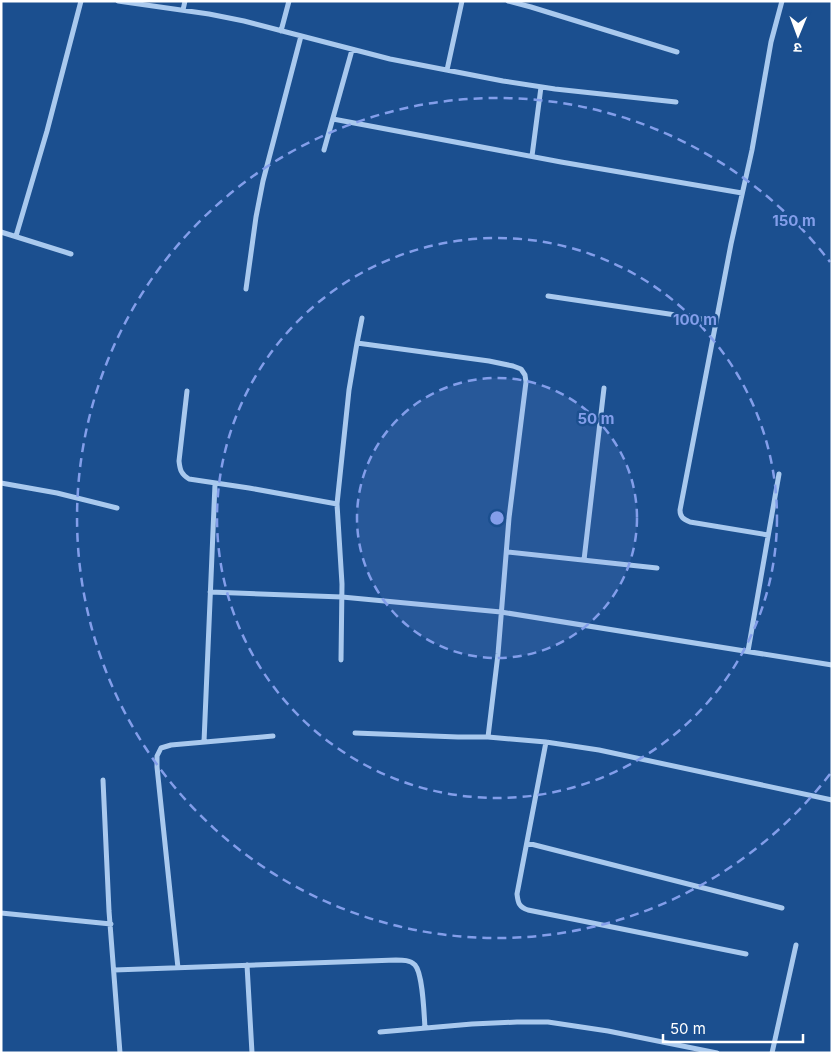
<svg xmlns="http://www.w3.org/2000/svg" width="833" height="1054" font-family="Inter,'Noto Sans Devanagari',sans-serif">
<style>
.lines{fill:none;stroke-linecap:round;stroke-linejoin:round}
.minor{stroke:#a9c9ee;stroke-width:5}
.ring{fill:none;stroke:#839eea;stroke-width:2.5;stroke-dasharray:9 6}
.centre{fill:#839eea;stroke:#1b4f8f;stroke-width:2.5}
.ring-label{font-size:15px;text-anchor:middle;font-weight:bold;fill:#839eea;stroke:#1b4f8f;stroke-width:5;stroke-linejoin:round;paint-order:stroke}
</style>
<rect width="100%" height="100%" fill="#1b4f8f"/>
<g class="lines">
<!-- minor -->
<path class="minor" d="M118,1L209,14L244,21L390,59L503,81L555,89L676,102
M508,1L531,7L677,52
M183,10L185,1
M281,31L289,1
M447,70L462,1
M333,119L561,162L742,193
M324,150L352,50
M532,156L541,87
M1,232L71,254
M16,236L47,131L81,1
M246,289L256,217L263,181L301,36
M548,296L716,321
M357,343L489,361L513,366L521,369L525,375L526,382L509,518L498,654L488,737
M187,391L179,461C180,470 181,474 189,479L249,488L337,504
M1,483L57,493L117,508
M768,535L690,522C683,519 680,517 680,510L731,244L752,150L771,42L782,1
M507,552L657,568
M584,560L604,388
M210,592L342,597L501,612L832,665
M748,651L779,474
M341,660L342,584L337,504L349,390L357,343L362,318
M355,733L458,737H488L546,742L599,750L832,800
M204,742L215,484
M546,742L517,894C518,903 519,907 528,910L746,954
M103,780L109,911L120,1053
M527,843L782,908
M1,913L111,924
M247,965L252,1053
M178,968L157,767V756L161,748L171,745L273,736
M114,970L396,960C403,960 410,960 415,965C423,974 424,1014 425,1028
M380,1032L472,1024L517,1022H548L608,1031L717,1053
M772,1053L796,945"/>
</g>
<!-- distance rings -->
<circle cx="497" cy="518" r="140" fill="#839eea" fill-opacity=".12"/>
<g class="ring">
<circle cx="497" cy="518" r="140"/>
<circle cx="497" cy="518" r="280"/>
<path d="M830 774A420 420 0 1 1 830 262"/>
</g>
<circle cx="497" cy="518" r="8" class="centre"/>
<g class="ring-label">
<text x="794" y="226">150 m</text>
<text x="695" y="325">100 m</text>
<text x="596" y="424">50 m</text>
</g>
<!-- border -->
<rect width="833" height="1054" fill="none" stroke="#ffffff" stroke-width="5"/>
<!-- north arrow -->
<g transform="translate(798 35) rotate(181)" stroke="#1b4f8f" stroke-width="4" paint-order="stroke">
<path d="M0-4L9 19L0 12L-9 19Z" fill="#ffffff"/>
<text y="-8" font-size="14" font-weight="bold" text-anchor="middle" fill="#ffffff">उ</text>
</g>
<!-- scale -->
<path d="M663 1034v8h140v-8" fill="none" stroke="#ffffff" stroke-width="2.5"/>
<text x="670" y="1034" font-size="15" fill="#ffffff" stroke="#1b4f8f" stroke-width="4" paint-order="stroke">50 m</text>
</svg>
